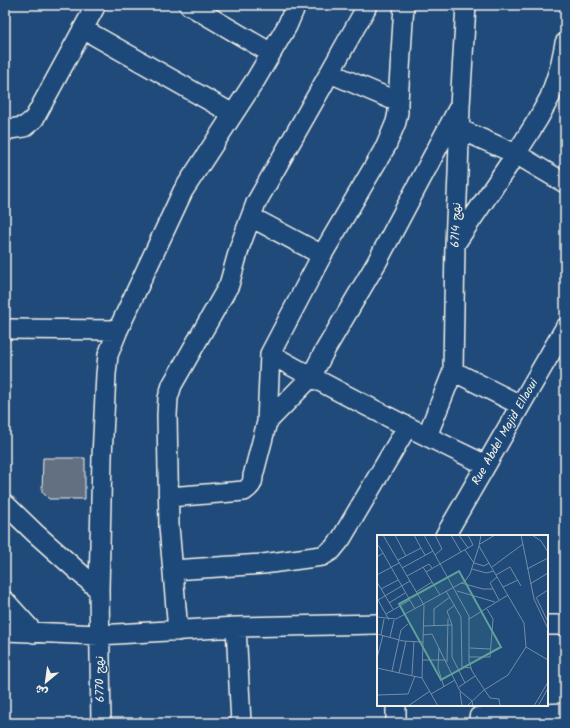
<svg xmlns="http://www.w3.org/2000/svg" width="570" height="728" font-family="Kalam,'Playpen Sans Arabic',sans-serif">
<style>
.building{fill:#626f82;stroke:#f4f1e8}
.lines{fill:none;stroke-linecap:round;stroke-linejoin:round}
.minor-casing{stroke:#f4f1e8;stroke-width:22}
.minor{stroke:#1f4a7a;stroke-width:19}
.labels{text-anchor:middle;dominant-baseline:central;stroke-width:3;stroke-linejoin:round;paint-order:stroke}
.street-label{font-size:12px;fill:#f4f1e8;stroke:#1f4a7a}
.inset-road{fill:none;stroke:#748da6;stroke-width:1}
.view{fill:#5fa199;fill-opacity:0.15;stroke:#5fa199;stroke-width:2}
.inset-edge{fill:none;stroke:#f4f1e8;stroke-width:2}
</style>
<rect width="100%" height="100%" fill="#1f4a7a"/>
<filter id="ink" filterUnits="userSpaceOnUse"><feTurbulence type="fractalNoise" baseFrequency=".025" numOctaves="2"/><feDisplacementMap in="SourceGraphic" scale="8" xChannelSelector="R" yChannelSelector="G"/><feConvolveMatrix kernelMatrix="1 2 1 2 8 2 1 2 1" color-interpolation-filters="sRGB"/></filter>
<g filter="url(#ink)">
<!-- building -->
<path class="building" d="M43,458H85V499H49L42,492Z"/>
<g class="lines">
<defs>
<path id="minor" d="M189,5L271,53
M466,5L460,106L458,174L455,244L453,371L520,405
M83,29L233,114
M330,73L398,102
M459,129L516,154L565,183
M5,132L9,129L24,127L34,119L96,5
M251,217L322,255
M455,244L516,154L538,119L550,97L560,67L565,43
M5,329L118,330
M270,354C341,394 413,430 486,465
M267,422L311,377L324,352L377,262L458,109
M427,436L453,371
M169,497L244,491C250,487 253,484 253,476L267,422L270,354L322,255L386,146L396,122L398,112V102L404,5
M5,504L35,533L99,590
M445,536L565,328
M173,570L263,564L322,556L332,550L341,539L407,427
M5,601L34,633
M547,625H565
M236,627L241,723
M5,631L99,635L236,627L378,624
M178,631L169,526L167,415L168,398L172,385L229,285L240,246L256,203L319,92L366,8V5
M396,705V723
M479,717L565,713
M101,723L99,590L102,457L106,374L108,355L118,330L183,191L256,79L287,26L296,5"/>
</defs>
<!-- minor casing -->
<use href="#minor" class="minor-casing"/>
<!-- minor -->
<use href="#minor" class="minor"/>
</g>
</g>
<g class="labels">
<!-- street labels -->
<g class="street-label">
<text transform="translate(456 225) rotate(-88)">نهج 6714</text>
<text transform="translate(505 432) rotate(-60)">Rue Abdel Majid Ellaoui</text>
<text transform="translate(100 679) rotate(-91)">نهج 6770</text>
</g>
</g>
<!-- overview -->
<g transform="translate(377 535)">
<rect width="171" height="171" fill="#1f4a7a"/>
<path class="inset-road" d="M6,0L47,70L45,143L61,171M18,0L29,21M37,0L44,13M47,0L92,81V126L95,136L113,163L122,164L123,171M58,0L65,14L58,20M74,0L84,17M82,0L91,13M104,0L102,11L147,88L149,112L171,125M144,0L157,64L171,94M155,0L164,6L171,17M103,9L118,0M88,15L97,28L107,31L112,28M6,18L14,32M0,22L6,18L1,10M21,25L44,13L48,20M14,32L38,74M46,32L63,60M115,32L146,9M25,33L56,16M95,34L109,38L117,36M150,34L171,23M49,37L96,10L91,0M0,40L22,28M119,40L133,32L144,51M30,41L52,29L55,33M120,42L113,48L122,65M0,47L16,74M84,48L106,54H116M153,49L171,38M126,52L141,45M4,54L21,45M69,56L84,82L85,132L94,133M80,56L118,67M39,57L55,47M159,62L171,87M160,62L171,55M1,65L33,46M1,65L12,85M12,68L28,58M78,70L70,76L75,90V122L88,148M9,79L33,65M0,82L19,84L88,46L93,39L102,11M92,84L131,60M46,91L75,90M57,91V74L73,62M0,99L26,106L46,107M4,100L7,84M46,100L55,99L83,156L95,166L96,171M13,102L17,85M62,113L61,133L67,152M93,113L113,114M92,122H113L116,84L110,74M0,123L6,100M46,125H69M70,127L71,84M0,133L45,143M15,136L24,95L31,89M22,138L29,106M35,140L37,106M82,152L98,141M83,157L85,171M54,159L78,145M0,160L31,159L38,141M31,171L53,156M90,171L107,155L131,140L149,112M157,171L171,147M161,171L171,153"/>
<path class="view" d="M82,36L124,112L64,145L22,69Z"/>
<rect width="171" height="171" class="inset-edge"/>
</g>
<!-- margin -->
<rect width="570" height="728" fill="none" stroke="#1f4a7a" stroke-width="20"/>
<rect x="10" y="10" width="550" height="708" fill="none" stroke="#f4f1e8" stroke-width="1.5" filter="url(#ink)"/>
<!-- north arrow -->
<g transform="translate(46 682) rotate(209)" stroke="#1f4a7a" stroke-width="3" paint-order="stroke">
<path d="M0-3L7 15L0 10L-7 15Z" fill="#f4f1e8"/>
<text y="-6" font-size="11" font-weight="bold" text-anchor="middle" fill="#f4f1e8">ش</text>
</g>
</svg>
